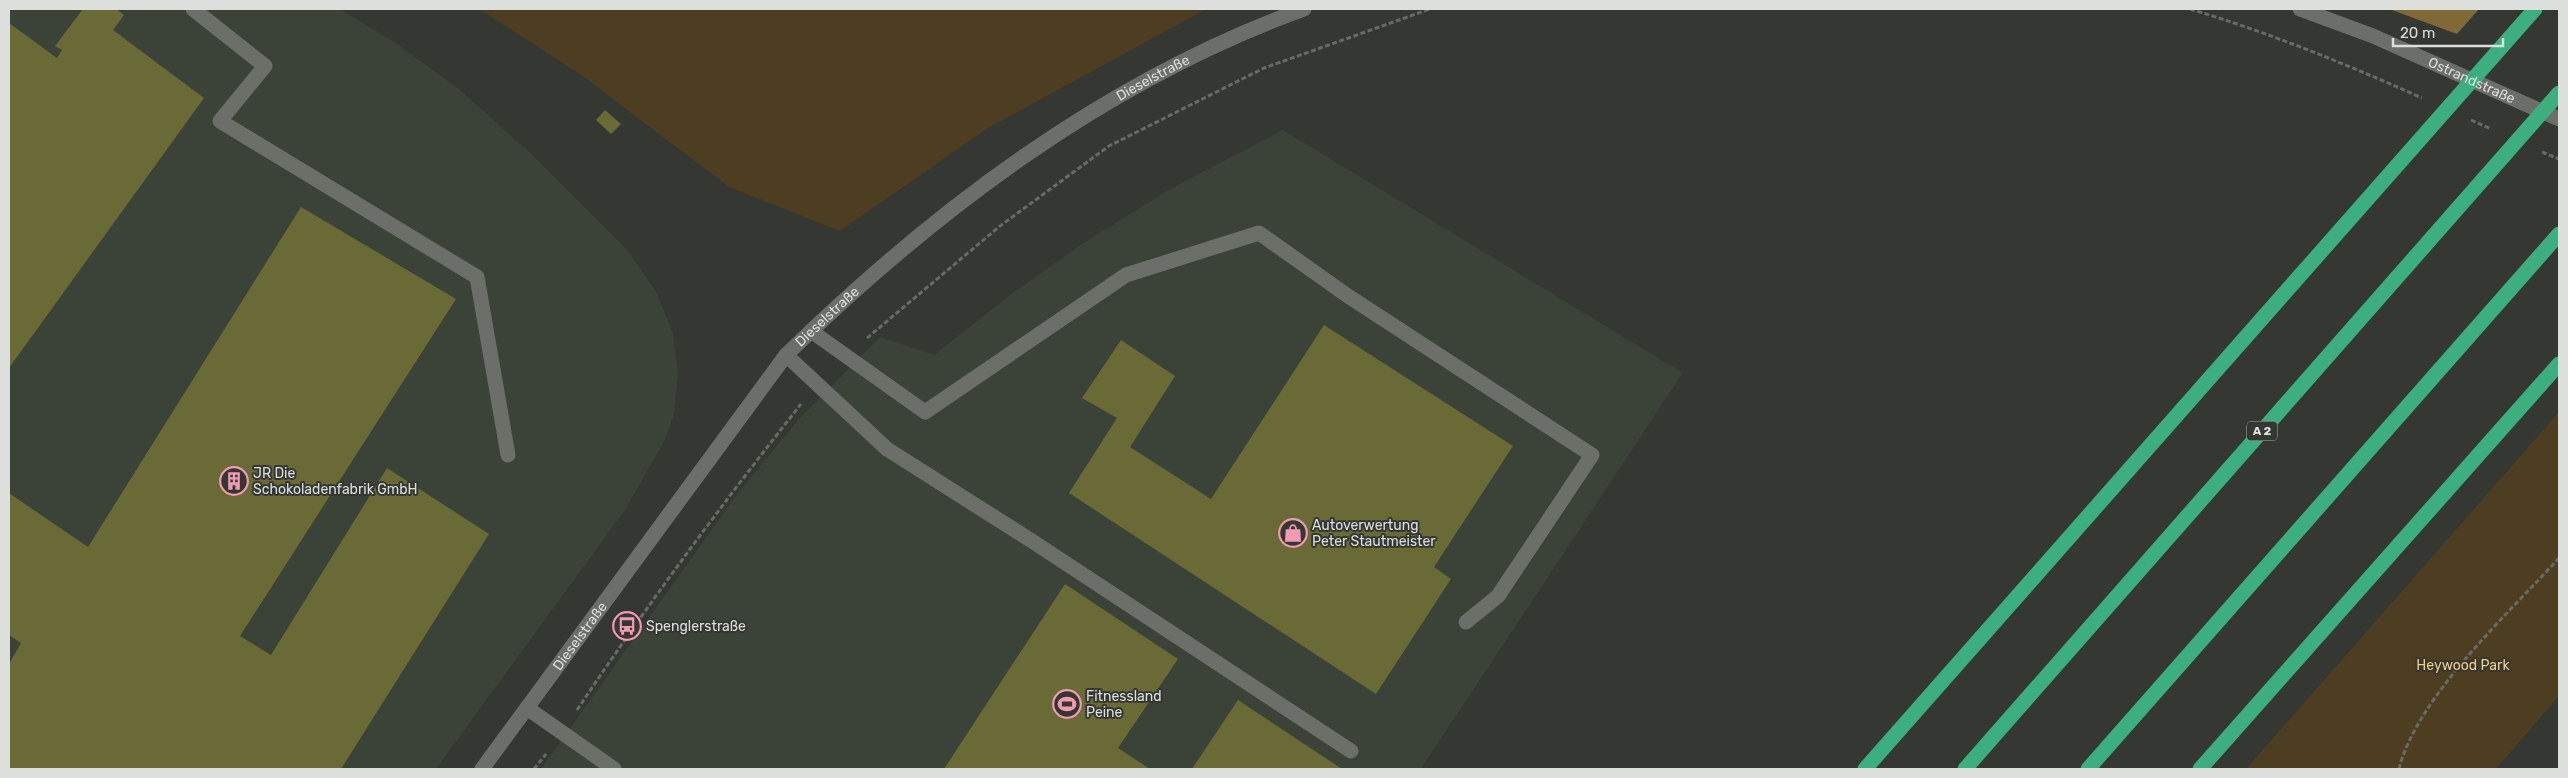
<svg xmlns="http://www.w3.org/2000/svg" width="2568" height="778" font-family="Rubik,sans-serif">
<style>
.built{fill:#3b4238}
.green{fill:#4d3e22}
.forest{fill:#816837}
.building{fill:#6a6a36}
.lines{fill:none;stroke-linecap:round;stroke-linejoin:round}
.path{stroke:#676a66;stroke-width:3;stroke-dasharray:5 2.5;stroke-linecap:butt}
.lane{stroke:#6b6e69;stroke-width:15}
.secondary{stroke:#6b6e69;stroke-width:15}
.highway{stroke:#3dae80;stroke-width:15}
.labels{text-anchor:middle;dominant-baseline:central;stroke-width:4;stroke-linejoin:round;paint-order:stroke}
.shield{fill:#343732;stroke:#aaadaa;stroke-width:1}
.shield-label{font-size:12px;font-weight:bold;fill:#dddfdd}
.street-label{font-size:14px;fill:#dddfdd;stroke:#343732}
.poi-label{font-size:14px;fill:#dddfdd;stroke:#343732;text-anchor:start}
.park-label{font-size:14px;fill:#f5cc81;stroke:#343732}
</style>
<rect width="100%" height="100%" fill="#343732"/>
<!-- built -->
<path class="built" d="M9,9H340L396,43L459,89L528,151L628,251L657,293L673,334L678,373L674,414L665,440L625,510L436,769H9Z
M1283,130L1683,373L1422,767L1425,769H541L737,494L798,420L880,337L934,355L1010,295L1085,242L1172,188Z"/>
<!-- green -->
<path class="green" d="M479,9H1206L988,128L840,231L729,187L580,74Z
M2559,412V696L2496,769H2246Z"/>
<!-- forest -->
<path class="forest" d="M2389,9H2479L2457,34Z"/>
<!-- building -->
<path class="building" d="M83,9H116L124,15L113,30L204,98L9,368V23L57,58L62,50L55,46Z
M605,110L621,124L611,134L596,120Z
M301,207L456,299L240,636L271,655L387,468L489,534L341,769H9V664L21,643L9,635V493L88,547Z
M1324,325L1513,446L1434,567L1451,579L1376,694L1069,493L1117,418L1082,398L1121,340L1175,376L1130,447L1211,499Z
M1065,584L1178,659L1118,748L1150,769H944Z
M1238,700L1342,769H1192Z"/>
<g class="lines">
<!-- path -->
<path class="path" d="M2190,9C2270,33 2346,64 2422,98
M2471,120L2491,129
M2542,152L2559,159
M867,338L1000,226L1109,146L1264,68L1430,9
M617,629L626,636
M577,710C647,605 722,504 801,404
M534,769L546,754
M2399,769C2417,697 2508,614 2559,558"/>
<!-- lane -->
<path class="lane" d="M193,9L265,66L220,121L477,277L508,455
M811,331L925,412L1126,275L1259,233L1348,296L1592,455L1498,596L1466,622
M786,355L887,449L1035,543L1351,751
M527,708L614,769"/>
<!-- secondary -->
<g class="secondary">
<path id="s1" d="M2300,9L2373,36L2559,119"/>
<path id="s2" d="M482,769L786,355C935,210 1107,80 1304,9"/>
</g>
<!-- highway -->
<path class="highway" d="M1865,769L2535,9
M1965,769L2559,93
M2088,769L2559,234
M2200,769L2559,364"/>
</g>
<!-- icons -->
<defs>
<symbol id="building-ring" viewBox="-11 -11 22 22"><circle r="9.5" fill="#343732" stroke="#f19ab2" stroke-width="1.5"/><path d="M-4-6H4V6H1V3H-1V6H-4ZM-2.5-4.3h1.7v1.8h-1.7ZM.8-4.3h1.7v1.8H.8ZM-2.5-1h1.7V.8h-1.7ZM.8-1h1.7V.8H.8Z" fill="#f19ab2"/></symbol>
<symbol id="shop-ring" viewBox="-11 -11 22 22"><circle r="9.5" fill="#343732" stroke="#f19ab2" stroke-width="1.5"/><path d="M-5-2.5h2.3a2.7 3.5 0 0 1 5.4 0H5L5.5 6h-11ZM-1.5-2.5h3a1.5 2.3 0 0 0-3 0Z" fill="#f19ab2"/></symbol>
<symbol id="bus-ring" viewBox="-11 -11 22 22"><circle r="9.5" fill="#343732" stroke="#f19ab2" stroke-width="1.5"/><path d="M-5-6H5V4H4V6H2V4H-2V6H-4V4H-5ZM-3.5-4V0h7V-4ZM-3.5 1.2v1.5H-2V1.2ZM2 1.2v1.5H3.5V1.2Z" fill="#f19ab2"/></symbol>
<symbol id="stadium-ring" viewBox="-11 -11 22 22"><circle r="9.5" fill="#343732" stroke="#f19ab2" stroke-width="1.5"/><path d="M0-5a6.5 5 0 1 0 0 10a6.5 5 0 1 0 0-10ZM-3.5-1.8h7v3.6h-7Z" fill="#f19ab2"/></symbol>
</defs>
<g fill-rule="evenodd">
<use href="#building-ring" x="218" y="465" width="32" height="32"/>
<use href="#shop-ring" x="1277" y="517" width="32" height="32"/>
<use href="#bus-ring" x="611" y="610" width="32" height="32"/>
<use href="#stadium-ring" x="1051" y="688" width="32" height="32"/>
</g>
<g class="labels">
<!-- shield labels -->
<rect class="shield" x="2247" y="421.5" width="30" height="19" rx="4"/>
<g class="shield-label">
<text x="2262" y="431">A 2</text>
</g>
<!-- street labels -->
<g class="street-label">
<text stroke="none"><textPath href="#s2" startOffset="975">Dieselstraße</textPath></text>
<text stroke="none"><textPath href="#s1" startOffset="186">Ostrandstraße</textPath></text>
<text stroke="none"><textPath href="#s2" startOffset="570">Dieselstraße</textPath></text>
<text stroke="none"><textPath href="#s2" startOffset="165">Dieselstraße</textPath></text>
</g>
<!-- poi labels -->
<g class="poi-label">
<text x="253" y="473">JR Die<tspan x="253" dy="16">Schokoladenfabrik GmbH</tspan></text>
<text x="1312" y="525">Autoverwertung<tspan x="1312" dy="16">Peter Stautmeister</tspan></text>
<text x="646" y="626">Spenglerstraße</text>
<text x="1086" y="696">Fitnessland<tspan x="1086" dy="16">Peine</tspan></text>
</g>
<!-- park labels -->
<g class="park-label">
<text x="2463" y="665">Heywood Park</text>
</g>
</g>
<!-- border -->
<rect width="2568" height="778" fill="none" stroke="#dddfdd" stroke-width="20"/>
<!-- scale -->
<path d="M2393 38v8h110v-8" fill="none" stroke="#dddfdd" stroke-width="2.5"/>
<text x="2400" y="38" font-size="15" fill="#dddfdd" stroke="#343732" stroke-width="4" paint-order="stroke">20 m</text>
</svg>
